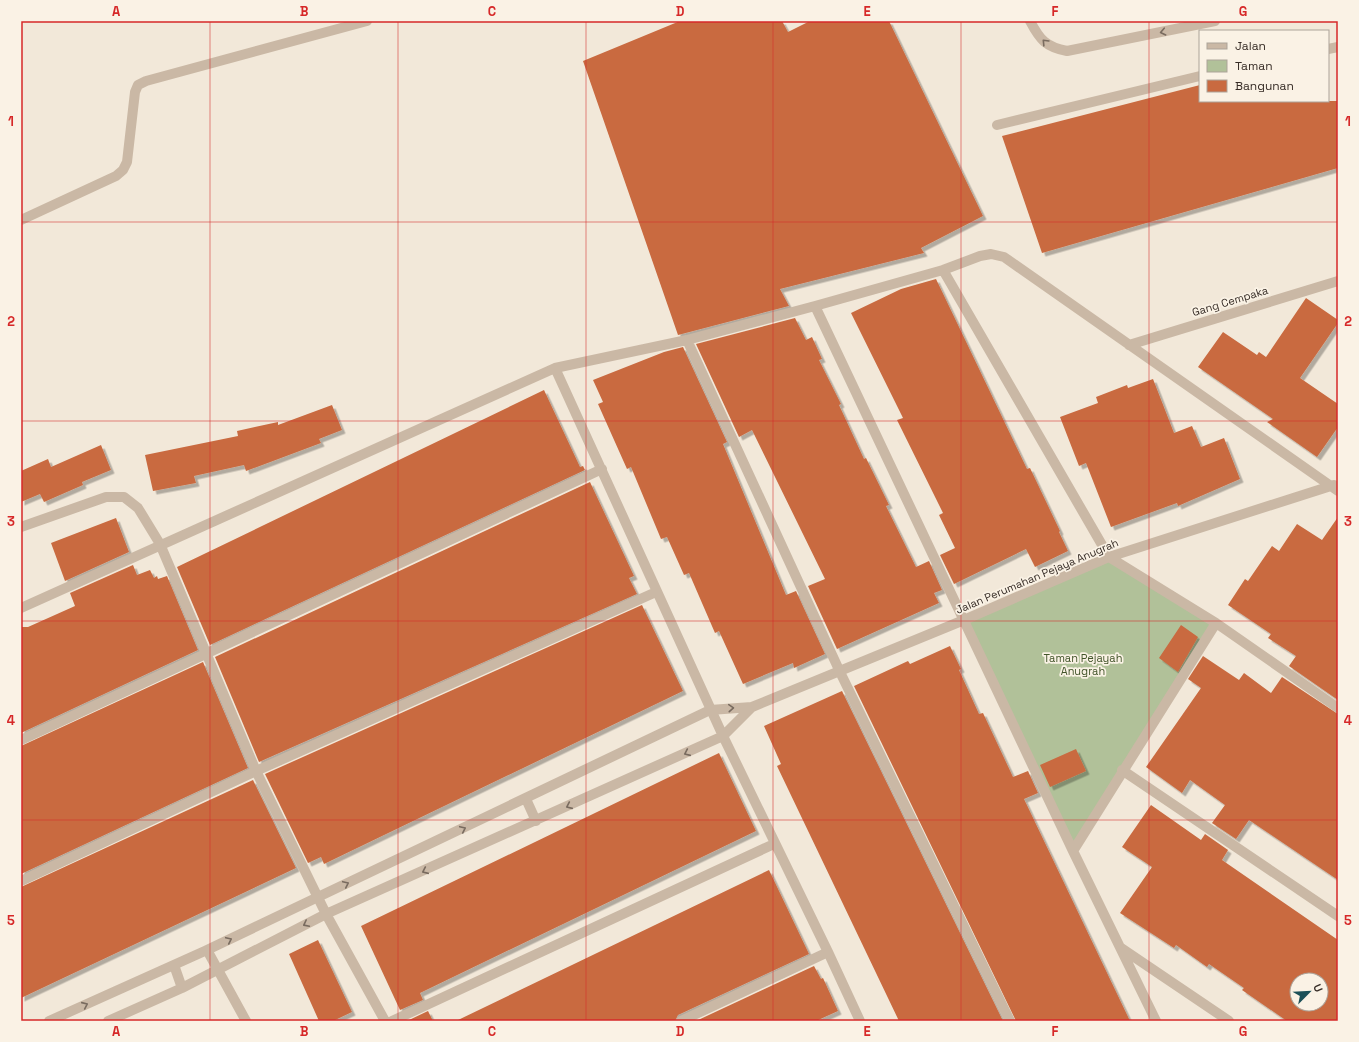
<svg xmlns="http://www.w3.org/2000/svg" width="1359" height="1042" font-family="'Space Grotesk',sans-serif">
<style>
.green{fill:#b1c199}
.building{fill:#c96a40;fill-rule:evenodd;filter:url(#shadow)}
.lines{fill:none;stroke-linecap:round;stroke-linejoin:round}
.lane{stroke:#cab8a5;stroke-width:10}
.street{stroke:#cab8a5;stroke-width:10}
.oneway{stroke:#796b5f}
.grid{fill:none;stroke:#d62828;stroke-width:1;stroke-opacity:0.55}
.labels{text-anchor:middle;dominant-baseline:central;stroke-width:3.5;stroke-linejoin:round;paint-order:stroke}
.street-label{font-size:11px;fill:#362c26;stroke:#faf2e5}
.park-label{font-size:11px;fill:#42542a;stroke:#faf2e5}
.neatline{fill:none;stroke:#d62828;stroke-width:1.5}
.grid-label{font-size:13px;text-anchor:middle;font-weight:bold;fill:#d62828}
</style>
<defs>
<filter id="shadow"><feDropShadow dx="3.5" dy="3.5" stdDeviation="0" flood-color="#0004"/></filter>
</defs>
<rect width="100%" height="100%" fill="#f2e8d9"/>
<!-- green -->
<path class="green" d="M1109,557L1216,623L1073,851L964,620Z"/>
<!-- building -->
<path class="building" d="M680,21H782L788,32L810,21H889L983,216L921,248L924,253L780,289L789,306L678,335L583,61Z
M1200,85V101H1338V168L1042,253L1002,136Z
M936,279L1027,469L1030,468L1060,531L1059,532L1068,551L1035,567L1026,549L954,584L940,555L955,548L939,515L943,513L897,420L903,418L851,313L901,289Z
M1306,298L1338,320V323L1300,378L1338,404V427L1317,457L1267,422L1273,419L1198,367L1223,332L1257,355L1259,352L1266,357Z
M795,318L806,340L812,337L822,359L819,360L841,404L839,405L864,459L866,458L889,505L886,506L916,567L929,561L942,590L934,593L939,603L837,649L808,586L825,579L752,430L739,437L696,344Z
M683,347L727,442L723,444L786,595L796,591L825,654L794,668L793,663L743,684L719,631L715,633L689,573L684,575L667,537L661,539L631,467L627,469L598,404L603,402L593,380L664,352Z
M1153,379L1174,433L1192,426L1201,447L1224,438L1240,479L1178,506L1177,503L1111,527L1086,463L1079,466L1060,417L1098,403L1096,397L1127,385L1128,388Z
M544,390L580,467L583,466L585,470L210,645L177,567Z
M332,405L342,430L319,439L321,443L246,471L244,465L194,476L196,483L153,491L145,455L238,436L237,431L278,422V425Z
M101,445L111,470L82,482L83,485L44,502L40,494L21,502V471L48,459L51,467Z
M590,482L634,576L629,578L637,594L259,762L215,657Z
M1338,517V700L1289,666L1296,656L1268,638L1271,634L1228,605L1245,579L1248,581L1272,546L1279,551L1297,524L1322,540Z
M116,518L129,552L65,581L51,543Z
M133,565L137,575L150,570L154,578L157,576L158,579L167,576L198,650L21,733V627H28L75,606L70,593Z
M642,605L683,691L324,864L321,857L308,863L265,774Z
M1181,625L1198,637L1178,672L1159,658Z
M950,646L961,669L959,670L979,714L983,713L1013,777L1028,771L1038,793L1024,799L1130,1021H1016L854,686L908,661L910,664Z
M1203,656L1239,680L1244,673L1271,693L1282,677L1338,714V880L1249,820L1236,839L1212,823L1225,805L1190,780L1182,793L1146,767L1201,688L1188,679Z
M203,662L248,768L21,874V746Z
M842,691L1003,1021H899L777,766L781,764L764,726Z
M1076,749L1086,771L1050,787L1040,765Z
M719,753L756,831L420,993L423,1000L400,1010L361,926Z
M253,780L296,868L21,998V887Z
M1151,805L1201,840L1205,834L1228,850L1222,860L1338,940V1021H1287L1242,990L1244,988L1209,964L1207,967L1176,945L1174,948L1120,913L1152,867L1122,847ZM1297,980H1321V1004H1297Z
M769,870L809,954L678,1015L675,1021H456Z
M318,940L352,1012L333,1021H319L289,954Z
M814,966L821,979L823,978L838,1011L816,1021H696Z
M428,1011L433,1021H407Z"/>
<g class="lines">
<!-- lane -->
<path class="lane" d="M1030,21C1040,40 1046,47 1067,51L1215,21
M1328,49L1338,47
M997,125L1200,76
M21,220L116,176L123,170L127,162L135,92L138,85L146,81L367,21"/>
<!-- street -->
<path class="street" d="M943,270L1109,557L1216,623L1338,708
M815,306L1073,851L1156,1021
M687,340L840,672L1010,1021
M1129,345L1338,281
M555,368L723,736L828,952L860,1021
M21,527L106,497H124L138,508L160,544L256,771L326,914L385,1021
M21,608L555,368L687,340L815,306L943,270L980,256L991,254L1004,257L1338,491
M21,740L602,469
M1122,770L1338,916
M526,799L536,821
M1073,851L1216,623
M21,881L256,771L656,592
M1121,948L1229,1021
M207,950L246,1021
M174,965L182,988
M49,1021L207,950L710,710L752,707L964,620L1109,557L1334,485
M108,1021L182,988L326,914L723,736L752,707
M392,1021L774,844
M681,1021L828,952"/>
</g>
<!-- one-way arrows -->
<defs><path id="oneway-chevron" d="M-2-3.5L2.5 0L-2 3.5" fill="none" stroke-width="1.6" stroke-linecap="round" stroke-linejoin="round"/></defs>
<g class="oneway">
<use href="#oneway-chevron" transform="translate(1163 32) rotate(168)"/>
<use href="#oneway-chevron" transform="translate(1045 42) rotate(-134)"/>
<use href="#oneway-chevron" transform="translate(731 708) rotate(-4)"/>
<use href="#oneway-chevron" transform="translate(687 753) rotate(156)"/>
<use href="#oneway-chevron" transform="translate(569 806) rotate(156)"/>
<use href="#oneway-chevron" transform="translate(463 829) rotate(-25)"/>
<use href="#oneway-chevron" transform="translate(425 871) rotate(156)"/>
<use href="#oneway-chevron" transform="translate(346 884) rotate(-25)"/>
<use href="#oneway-chevron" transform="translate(306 924) rotate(153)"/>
<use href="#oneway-chevron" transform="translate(229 940) rotate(-25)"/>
<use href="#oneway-chevron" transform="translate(85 1005) rotate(-24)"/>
</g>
<!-- grid -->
<path class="grid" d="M210,21V1021M398,21V1021M586,21V1021M773,21V1021M961,21V1021M1149,21V1021M21,222H1338M21,421H1338M21,621H1338M21,820H1338"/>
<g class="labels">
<!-- street labels -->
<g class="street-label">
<text transform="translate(1230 301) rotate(-17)">Gang Cempaka</text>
<text transform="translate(1037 576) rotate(-23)">Jalan Perumahan Pejaya Anugrah</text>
</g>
<!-- park labels -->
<g class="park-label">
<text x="1083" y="658">Taman Pejayah<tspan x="1083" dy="13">Anugrah</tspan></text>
</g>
</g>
<!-- border -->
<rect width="1359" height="1042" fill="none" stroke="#faf2e5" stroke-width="44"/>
<!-- legend -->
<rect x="1199" y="30" width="130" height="72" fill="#faf2e5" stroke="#aca399"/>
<rect x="1207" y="43" width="20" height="6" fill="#cab8a5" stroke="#aca399"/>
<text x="1235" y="50" font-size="12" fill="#362c26">Jalan</text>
<rect x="1207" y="60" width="20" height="12" fill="#b1c199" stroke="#aca399"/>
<text x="1235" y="70" font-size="12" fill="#362c26">Taman</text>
<rect x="1207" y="80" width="20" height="12" fill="#c96a40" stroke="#aca399"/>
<text x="1235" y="90" font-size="12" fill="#362c26">Bangunan</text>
<!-- north arrow -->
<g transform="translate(1309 992) rotate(66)"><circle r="19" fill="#faf2e5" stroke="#aca399"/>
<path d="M0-3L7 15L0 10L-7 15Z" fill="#1b5058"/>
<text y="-6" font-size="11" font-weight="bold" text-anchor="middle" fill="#362c26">U</text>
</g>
<rect x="22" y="22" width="1315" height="998" class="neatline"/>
<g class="grid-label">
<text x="116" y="16">A</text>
<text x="304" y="16">B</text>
<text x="492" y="16">C</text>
<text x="680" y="16">D</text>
<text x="867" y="16">E</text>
<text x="1055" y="16">F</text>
<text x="1243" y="16">G</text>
<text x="11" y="126">1</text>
<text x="1348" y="126">1</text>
<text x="11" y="326">2</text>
<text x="1348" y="326">2</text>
<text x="11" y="526">3</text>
<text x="1348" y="526">3</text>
<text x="11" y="725">4</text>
<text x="1348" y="725">4</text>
<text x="11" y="925">5</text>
<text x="1348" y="925">5</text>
<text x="116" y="1036">A</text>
<text x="304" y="1036">B</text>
<text x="492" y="1036">C</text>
<text x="680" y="1036">D</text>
<text x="867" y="1036">E</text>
<text x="1055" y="1036">F</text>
<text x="1243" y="1036">G</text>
</g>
</svg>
